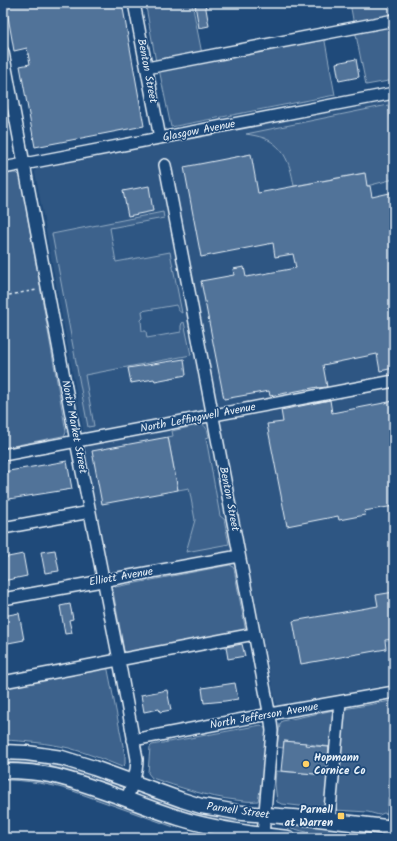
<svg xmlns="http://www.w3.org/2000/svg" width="397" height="841" font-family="Kalam,sans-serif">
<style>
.built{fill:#2e5683}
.green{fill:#3c628c;stroke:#92aac2}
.building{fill:#517399;stroke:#e8f1f8}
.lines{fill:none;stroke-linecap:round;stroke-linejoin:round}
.minor-casing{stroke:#e8f1f8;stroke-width:14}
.major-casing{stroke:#e8f1f8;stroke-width:17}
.path{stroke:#e8f1f8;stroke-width:1.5;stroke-dasharray:3 3;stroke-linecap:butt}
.minor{stroke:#1f4a7a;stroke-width:11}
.major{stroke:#1f4a7a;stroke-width:14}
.poi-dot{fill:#ffd166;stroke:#1f4a7a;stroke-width:1.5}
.labels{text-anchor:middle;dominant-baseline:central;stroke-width:3.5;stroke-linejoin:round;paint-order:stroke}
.street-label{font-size:11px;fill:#e8f1f8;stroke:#1f4a7a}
.poi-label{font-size:11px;font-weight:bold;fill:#e8f1f8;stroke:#1f4a7a;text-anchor:start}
</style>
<rect width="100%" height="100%" fill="#1f4a7a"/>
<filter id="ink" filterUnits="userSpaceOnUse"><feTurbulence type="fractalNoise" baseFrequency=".025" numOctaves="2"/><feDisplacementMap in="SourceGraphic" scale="8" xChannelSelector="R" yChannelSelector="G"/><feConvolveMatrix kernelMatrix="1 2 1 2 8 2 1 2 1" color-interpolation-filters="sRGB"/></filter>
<g filter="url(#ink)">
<!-- built -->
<path class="built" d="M394,100V684L280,705H277L275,699L261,630L125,656L85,447L83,428L35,172L36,169L41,167Z"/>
<!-- green -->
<path class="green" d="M164,3H192L202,54L156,62L146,7Z
M350,3H394V17L354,25Z
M394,23V80L366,85L355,30Z
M324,36L335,95L171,127L159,69Z
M388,105L394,134V179L367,186L364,173L294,186C291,167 285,146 264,138C258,136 252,135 246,134Z
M13,173H17L20,176L21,180L66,432L65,435L62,436L3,448V175Z
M163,212L164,218L110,228L116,262L170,252L182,313C178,311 178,309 176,305L142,311L143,318L141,320L142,331H146L147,338L181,332V326L182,323L184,322L191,355L85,375L94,426L88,427L52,234Z
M202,424C207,427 208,432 209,437L206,438L220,516L224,519L229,544L186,552L195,520L189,488L178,490L168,437L173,436L172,431Z
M230,565L232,566L234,569L246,632L125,656L113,591V589L115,587Z
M107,665L125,756V764L122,767C105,760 87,753 69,748C47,743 25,741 3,740V685Z
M391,701H394V733L387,814L384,813L379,815L368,812L335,810L344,709Z
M334,710L332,747L315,745L306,743L284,741L283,748L277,747L280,724L282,721Z
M261,725L265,728L266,732L262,780L258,801C250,802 244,801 236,800C207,797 179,787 152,778L148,773L150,747L152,745Z
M3,757L55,763L117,782V784C100,784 85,775 68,771C47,765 25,763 3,762Z
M276,771L329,775L326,809L282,804L277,802L275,784Z
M3,777C28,779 51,782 75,789L180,826L179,828L171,826L73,791C50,784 27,780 3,780Z
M148,793L247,819C227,828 168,806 147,798Z
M280,821L370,832L369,838C339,838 308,835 280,824H279Z"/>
<!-- building -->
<path class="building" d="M19,3H122L144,126L35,147L20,66L30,64L27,48L14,51L6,5Z
M205,3L209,26L199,28L195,5Z
M356,59L359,77L339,81L336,63Z
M251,154L258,193L365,173L367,186H370L372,197L394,192V223H391L394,240V368L380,371L377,354L323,365L327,387L318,388V387L270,396L269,391L224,399L201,281L234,275L233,269L244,267L246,277L296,268L293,254L275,257L273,243L201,257L184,167Z
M149,186L153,211L128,216L123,191Z
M184,359L186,375L155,381L154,379L131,383L128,368Z
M330,400L332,413L394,401V506L364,511L365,515L339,520L338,516L287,526L267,424L283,422L281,410Z
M168,437L178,490L102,504L92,451Z
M67,461L72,489L3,500V472Z
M55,550L59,571L45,573L41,552Z
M23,554L27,576L3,581V558Z
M394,592V639L385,640L386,649L301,664L293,621L378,606L376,595Z
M70,604L73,619L69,620L72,633L65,634L60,606Z
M19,613L24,640L3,644V616Z
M242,644L245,656L228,659L226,647Z
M235,683L238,699L225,701L204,703L202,688Z
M167,690L171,710L160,712L159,709L144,712L141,695Z
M284,741L306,743L305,745L329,747L326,775L281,771Z"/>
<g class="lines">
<defs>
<path id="minor" d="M134,3L160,138
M3,52L76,441L119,660L137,759C137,774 132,786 126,800
M147,68L394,20
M165,165L271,722L272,731L263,835
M3,168L394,93
M3,455L394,381
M3,528L90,512
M3,599L239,556
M3,682L254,634
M133,740L270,714L394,692
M329,820L340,702
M392,838L394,813"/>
<path id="major" d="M3,752L27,753L62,758L94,768L182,800L201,806L220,809L242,813L318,819L394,828
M3,771C20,771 38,772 55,776C97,786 138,805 179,818C214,829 251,834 288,838"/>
</defs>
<!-- minor casing -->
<use href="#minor" class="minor-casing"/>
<!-- major casing -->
<use href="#major" class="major-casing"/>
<!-- path -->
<path class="path" d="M3,296L37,290"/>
<!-- minor -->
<use href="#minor" class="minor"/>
<!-- major -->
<use href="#major" class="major"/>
</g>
</g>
<!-- markers -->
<g class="poi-dot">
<circle cx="306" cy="764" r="4"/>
<rect x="337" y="812" width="8" height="8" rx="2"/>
</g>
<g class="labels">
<!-- street labels -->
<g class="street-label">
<text transform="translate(147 71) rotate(79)">Benton Street</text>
<text transform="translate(199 131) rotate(-11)">Glasgow Avenue</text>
<text transform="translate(198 418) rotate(-11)">North Leffingwell Avenue</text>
<text transform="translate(74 427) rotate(79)">North Market Street</text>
<text transform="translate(229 499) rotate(79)">Benton Street</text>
<text transform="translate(121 577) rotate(-10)">Elliott Avenue</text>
<text transform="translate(264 716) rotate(-10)">North Jefferson Avenue</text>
<text transform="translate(238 811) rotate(8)">Parnell Street</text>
</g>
<!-- poi labels -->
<g class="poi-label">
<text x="314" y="758">Hopmann<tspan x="314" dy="13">Cornice Co</tspan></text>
<text x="333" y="810" text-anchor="end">Parnell<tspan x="333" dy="13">at Warren</tspan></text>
</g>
</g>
<!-- margin -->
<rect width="397" height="841" fill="none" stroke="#1f4a7a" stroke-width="16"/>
<rect x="8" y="8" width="381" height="825" fill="none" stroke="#e8f1f8" stroke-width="1.5" filter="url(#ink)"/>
</svg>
